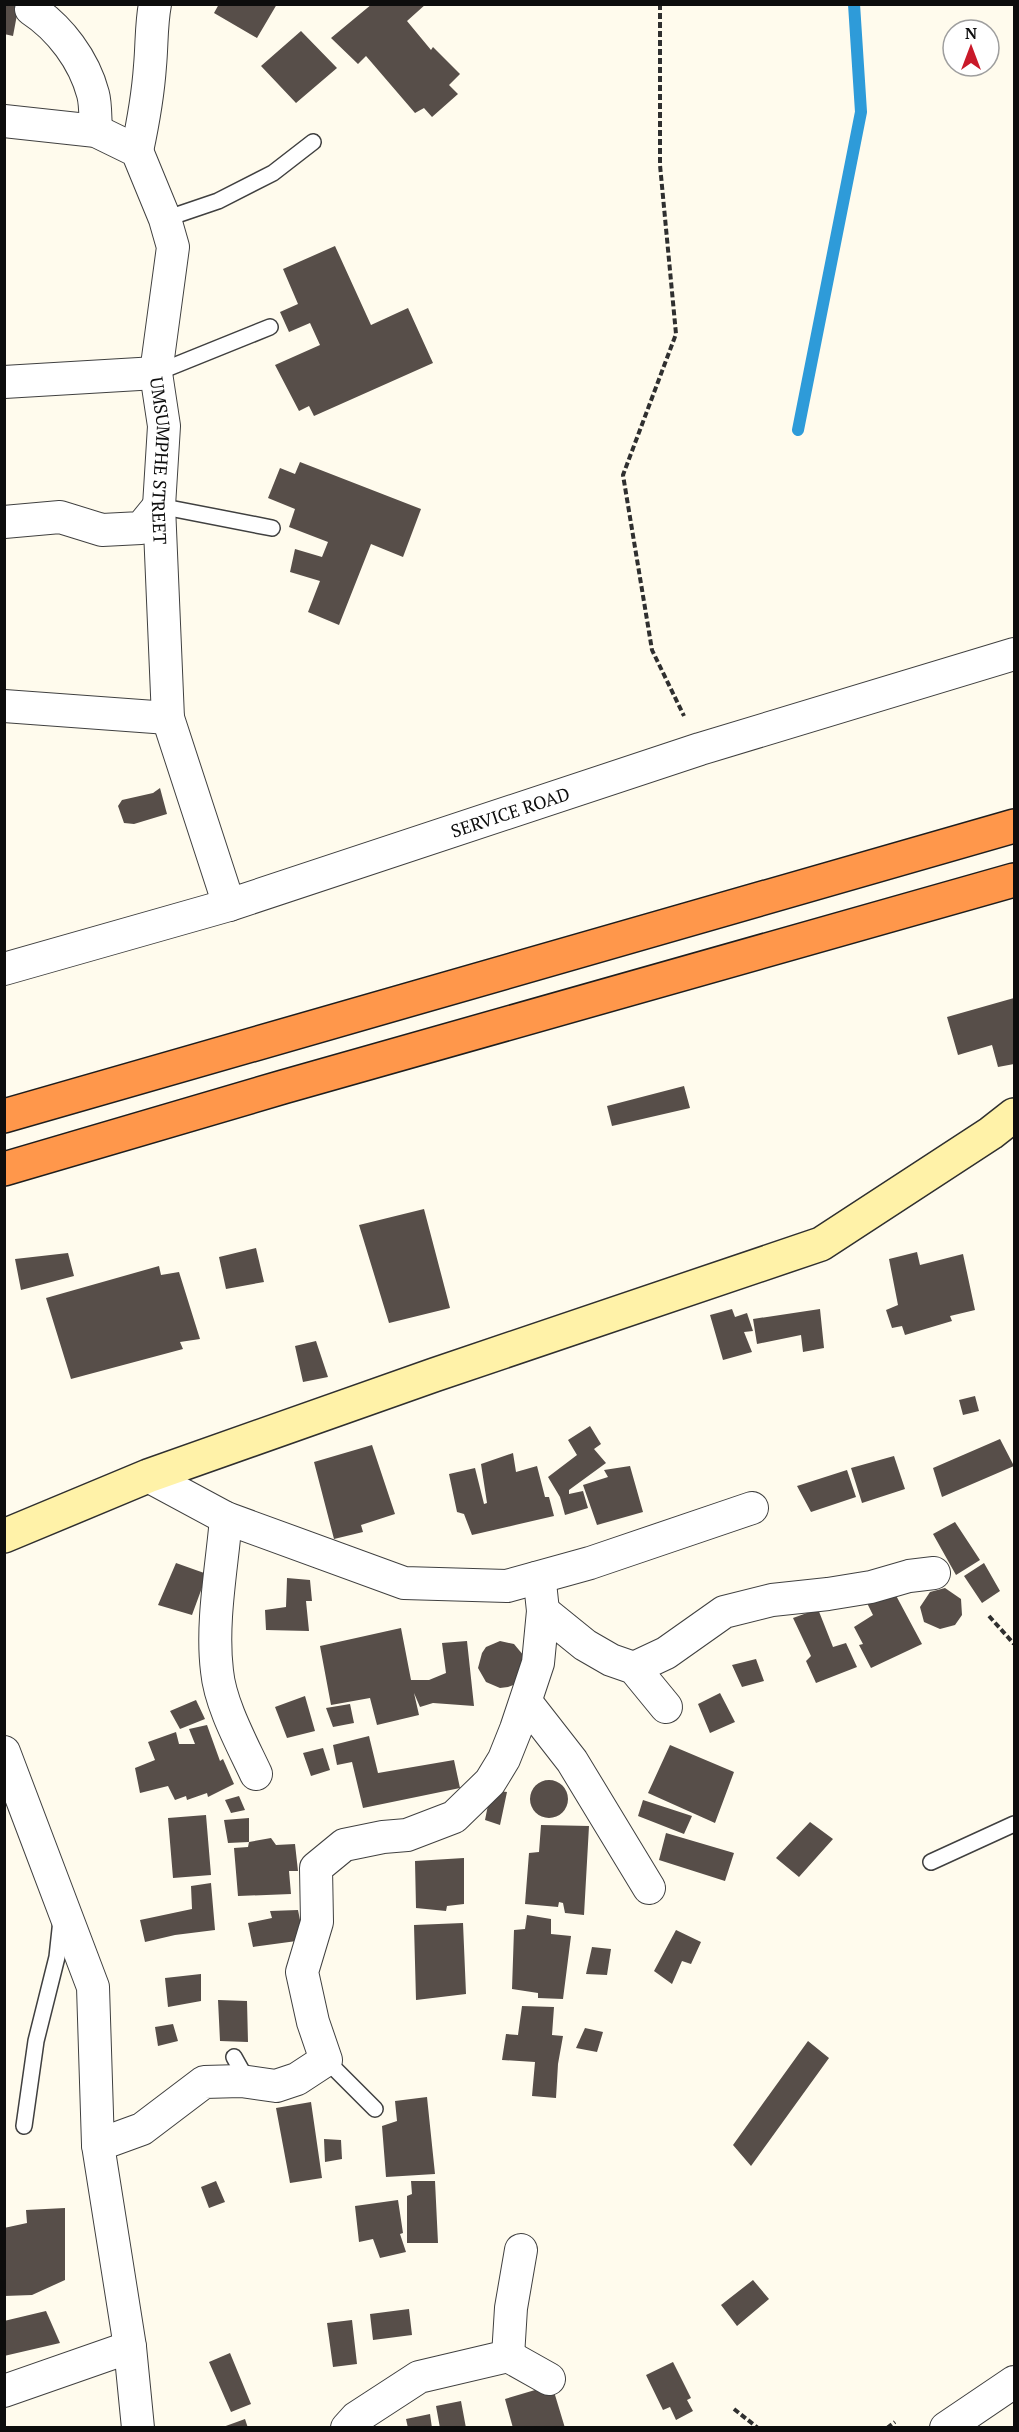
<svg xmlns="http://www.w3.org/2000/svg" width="1019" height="2432" font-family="'PT Serif',serif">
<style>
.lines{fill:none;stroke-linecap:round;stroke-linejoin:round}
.stream{stroke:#2e9bd9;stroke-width:12}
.building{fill:#574e49}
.lane-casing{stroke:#404040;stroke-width:18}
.street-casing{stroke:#404040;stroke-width:34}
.secondary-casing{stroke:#2f2f2f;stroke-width:36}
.highway-casing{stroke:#1e1e1e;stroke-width:36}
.path{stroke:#2f2f2f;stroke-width:4;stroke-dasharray:6 3;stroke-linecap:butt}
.lane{stroke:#fff;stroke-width:15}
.street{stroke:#fff;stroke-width:32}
.secondary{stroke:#fff2a8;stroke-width:33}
.highway{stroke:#ff974b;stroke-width:33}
.labels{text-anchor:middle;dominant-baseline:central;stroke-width:6;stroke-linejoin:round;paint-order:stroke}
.street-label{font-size:18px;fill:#0d0d0d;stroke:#fff}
</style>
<rect width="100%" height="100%" fill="#fffbed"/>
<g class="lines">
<!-- stream -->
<path class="stream" d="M798,430L861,112L854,4"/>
</g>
<!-- building -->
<path class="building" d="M4,4H19L13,36L4,34Z
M219,4H277L257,38L214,13Z
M372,4H426L407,21L431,50L433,47L460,74L449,85L458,94L432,117L424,108L415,113L366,56L358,64L331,38Z
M301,31L337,68L296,103L261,66Z
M335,246L371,325L408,308L433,363L314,416L309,406L299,411L275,365L320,345L310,323L289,332L280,312L298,304L283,269Z
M300,462L421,509L403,557L371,544L339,625L308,612L320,581L290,572L295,549L322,557L328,542L289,527L295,509L268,498L280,468L295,474Z
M160,788L167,814L134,824L124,823L118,806L122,800L153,793Z
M1014,998V1064L998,1067L992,1045L958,1055L947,1017Z
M684,1086L690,1108L612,1126L607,1106Z
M424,1209L450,1308L389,1323L359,1225Z
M256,1248L264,1282L226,1289L219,1257Z
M917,1252L920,1265L963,1254L975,1310L950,1316L952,1321L905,1335L902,1326L892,1328L886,1310L898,1305L889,1259Z
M68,1253L74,1276L21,1290L15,1259Z
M159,1266L161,1275L179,1272L200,1339L180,1342L183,1349L71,1379L46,1298Z
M732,1309L735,1317L747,1313L753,1331L744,1332L752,1352L723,1360L710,1315Z
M820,1309L824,1348L803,1352L801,1335L757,1344L753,1319Z
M316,1341L328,1377L303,1382L295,1346Z
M975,1396L979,1411L963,1415L959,1400Z
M590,1426L601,1444L594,1449L606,1463L569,1490V1494L583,1491L588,1508L565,1515L560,1497L548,1477L577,1455L568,1440Z
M1000,1439L1014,1466L942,1497L933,1468Z
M372,1445L395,1514L361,1525L363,1532L334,1539L314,1462Z
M513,1453L516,1472L537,1466L545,1497H549L554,1516L472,1535L464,1514L457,1512L449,1474L475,1468L484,1504L487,1503L481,1464Z
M894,1456L905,1489L862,1503L851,1468Z
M630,1466L643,1512L597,1525L583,1485L608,1477L604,1470Z
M847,1470L856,1497L811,1512L797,1486Z
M955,1522L980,1560L956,1575L933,1534Z
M176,1563L207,1574L192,1615L158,1605Z
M984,1563L1000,1591L982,1603L964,1576Z
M287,1578L310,1580L312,1601H306L309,1631L266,1630L265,1610L286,1607Z
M892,1588L922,1644L871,1668L859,1645L863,1644L854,1627L873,1615L866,1601Z
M945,1588L961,1599L962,1615L955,1625L940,1629L924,1622L920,1607L930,1592Z
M818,1609L833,1647L846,1643L857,1667L816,1683L806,1661L811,1656L793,1618Z
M401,1628L411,1680H429L446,1673L442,1643L467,1641L474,1706L433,1703L420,1707L414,1693L419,1715L377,1725L370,1698L331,1705L320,1646Z
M500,1641L514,1644L524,1656L516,1684L508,1687L500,1688L486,1682L478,1668L482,1653L486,1647Z
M756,1659L764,1681L742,1687L732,1665Z
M720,1693L735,1722L710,1733L698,1704Z
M305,1696L315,1731L287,1738L275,1707Z
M196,1700L205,1719L180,1729L170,1711Z
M350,1704L354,1723L333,1727L326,1708Z
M207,1725L220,1761L223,1759L234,1784L208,1797L207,1793L187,1800L186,1796L175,1800L168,1786L140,1793L135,1768L155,1760L148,1742L176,1732L179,1744H195L189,1729Z
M369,1736L378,1773L454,1760L460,1788L363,1808L352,1762L337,1765L333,1745Z
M670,1745L734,1772L715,1823L648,1793Z
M323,1748L330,1770L311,1776L303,1753Z
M530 1799a19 19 0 1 1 38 0a19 19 0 1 1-38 0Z
M491,1790L507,1792L500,1825L485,1820Z
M239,1796L245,1810L231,1813L225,1800Z
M643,1800L692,1816L684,1834L638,1816Z
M206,1815L211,1875L173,1878L168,1818Z
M249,1818V1842L271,1838L276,1845L295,1844L298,1871H289L291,1894L238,1896L234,1848L248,1847L249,1842L228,1843L224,1820Z
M810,1822L833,1839L799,1877L776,1858Z
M541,1825L589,1826L584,1915L565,1913L563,1903L559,1902L558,1907L525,1904L529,1853L539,1852Z
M666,1833L734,1853L725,1881L659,1860Z
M464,1858V1904L447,1906L446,1911L416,1908L415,1861Z
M211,1883L215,1930L175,1935L145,1942L140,1920L192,1909L191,1886Z
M298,1910L304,1940L253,1947L248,1923L272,1918L270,1911Z
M527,1915L551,1919V1934L571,1936L563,1999L538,1998V1993L512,1989L514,1930L525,1929Z
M463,1923L466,1994L416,2000L414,1925Z
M676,1930L701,1942L691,1964L682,1961L672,1984L654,1971Z
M592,1947L611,1949L607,1975L586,1974Z
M201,1974V2001L168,2007L165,1978Z
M218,2000L247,2001L248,2042L220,2041Z
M522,2006L554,2007L552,2035L563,2036L558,2064L556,2098L532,2096L535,2062L502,2060L506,2034L518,2035Z
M173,2024L178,2041L158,2046L155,2027Z
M585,2028L603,2032L597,2052L576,2048Z
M808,2041L829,2058L751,2166L733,2145Z
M427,2097L435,2174L386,2177L382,2126L397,2121L395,2101Z
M311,2102L322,2178L290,2183L276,2108Z
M324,2139L341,2140L342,2159L325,2162Z
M216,2181L225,2202L209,2208L201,2187Z
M411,2181H435L438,2243H407V2196L412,2194Z
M398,2200L403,2233L400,2234L406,2252L380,2258L373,2239L359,2242L355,2206Z
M65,2208V2280L32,2295L4,2296V2228L27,2223L26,2210Z
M753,2280L769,2299L737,2326L721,2305Z
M409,2309L412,2335L373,2340L370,2314Z
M46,2311L60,2343L4,2356V2321Z
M352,2320L357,2364L333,2367L327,2323Z
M230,2353L251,2404L231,2412L209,2362Z
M673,2362L691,2398L687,2400L693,2411L676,2420L670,2407L663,2410L646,2375Z
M552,2385L565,2428H513L505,2399Z
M461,2401L466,2428H440L436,2406Z
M430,2414L432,2428H408L406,2419Z
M245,2419L248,2428H223V2427Z"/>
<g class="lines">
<defs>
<path id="lane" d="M165,219L218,201L273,173L313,142
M156,373L270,327
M159,506L272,528
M931,1862L1014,1824
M234,2057L248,2082
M326,2060L375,2109
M24,2126L36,2041L57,1957L61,1920"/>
<g id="street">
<path d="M31,9C60,28 84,60 93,94C96,105 95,119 96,131"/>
<path id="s1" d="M4,121L96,131L137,151L165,219L173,247L156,373L164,426L159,506L168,718L229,905"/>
<path d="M137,151C143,123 148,95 150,66C152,45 151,25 155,4"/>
<path d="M4,382L156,373"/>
<path d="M4,522L60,517L102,530L141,528L159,506"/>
<path d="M4,706L168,718"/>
<path id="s2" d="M4,969L229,905L700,749L1014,654"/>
<path d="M148,1476L226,1518L404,1583L507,1586L590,1563L752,1508"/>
<path d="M226,1518C222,1567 211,1622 217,1671C220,1704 242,1744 256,1774"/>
<path d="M543,1611L585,1645L611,1660L634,1668L666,1707"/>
<path d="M634,1668L666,1653L724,1612L772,1600L828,1594L871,1587L909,1576L934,1573"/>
<path d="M526,1702L572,1761L649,1888"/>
<path d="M4,1752L93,1987L98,2145L130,2347L138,2428"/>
<path d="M98,2145L142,2129L204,2082L241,2081L276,2086L297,2079L326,2060L313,2022L302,1972L317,1922L316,1868L344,1845L383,1837L407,1835L454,1817L490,1782L504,1759L516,1729L538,1663L543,1611L541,1592L536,1578"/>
<path d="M508,2356L549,2379"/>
<path d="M4,2391L130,2347"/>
<path d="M347,2428L356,2418L419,2377L508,2356L511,2308L521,2250"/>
<path d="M946,2428L1014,2382"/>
</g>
<path id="secondary" d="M4,1536L148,1476L434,1375L821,1244L991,1133L1014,1115"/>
<path id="highway" d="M4,1116L1014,826
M4,1169L283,1087L1014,880"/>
</defs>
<!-- lane casing -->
<use href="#lane" class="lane-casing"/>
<!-- street casing -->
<use href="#street" class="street-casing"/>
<!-- secondary casing -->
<use href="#secondary" class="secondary-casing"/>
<!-- highway casing -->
<use href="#highway" class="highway-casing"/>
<!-- path -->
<path class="path" d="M660,4V165L676,334L623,475L652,650L684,716
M989,1616L1014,1644
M734,2409L758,2428
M887,2428L895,2422"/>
<!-- lane -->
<use href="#lane" class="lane"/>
<!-- street -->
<use href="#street" class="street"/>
<!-- secondary -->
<use href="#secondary" class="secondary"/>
<!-- highway -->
<use href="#highway" class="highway"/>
</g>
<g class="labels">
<!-- street labels -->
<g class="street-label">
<text stroke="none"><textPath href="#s1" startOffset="456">UMSUMPHE STREET</textPath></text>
<text stroke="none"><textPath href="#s2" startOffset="530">SERVICE ROAD</textPath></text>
</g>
</g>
<!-- border -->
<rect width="1019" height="2432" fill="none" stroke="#0d0d0d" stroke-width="12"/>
<!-- north arrow -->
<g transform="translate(971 48)"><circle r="28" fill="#ffffff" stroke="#9e9e9e" stroke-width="1.5"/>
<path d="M0-4.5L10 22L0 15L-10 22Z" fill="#c91929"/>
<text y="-9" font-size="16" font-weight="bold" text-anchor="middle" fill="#0d0d0d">N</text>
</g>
</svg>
